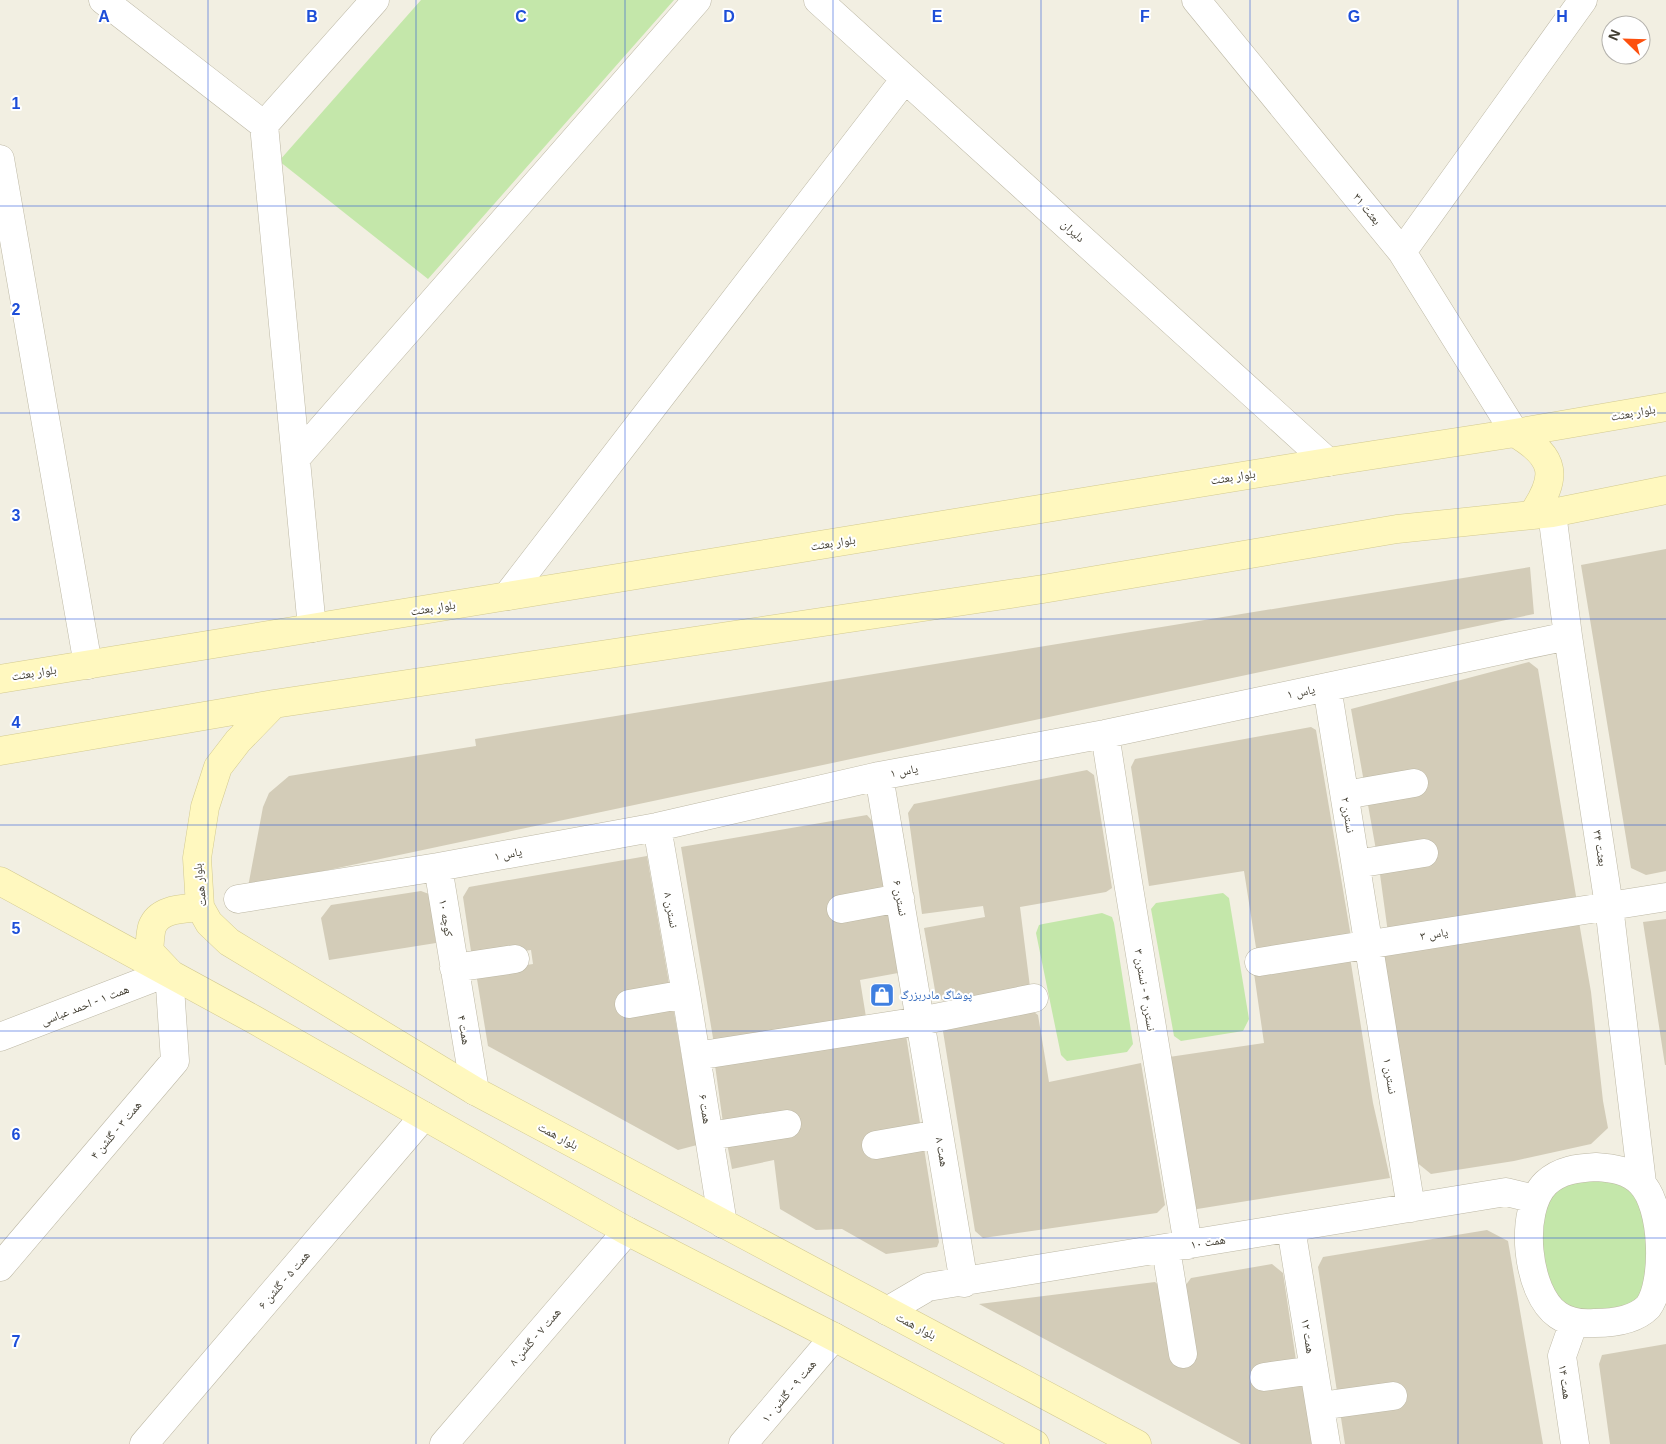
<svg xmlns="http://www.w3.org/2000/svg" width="1666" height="1444" font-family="Arial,'Noto Naskh Arabic',sans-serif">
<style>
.green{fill:#c4e7aa}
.building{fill:#d3ccb8}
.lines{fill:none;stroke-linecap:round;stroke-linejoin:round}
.street-casing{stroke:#bdb8a5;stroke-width:29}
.secondary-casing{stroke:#d3ca91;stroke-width:29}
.street{stroke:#fff;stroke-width:28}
.secondary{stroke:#fff8bf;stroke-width:28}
.grid{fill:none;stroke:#1d4ed8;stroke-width:1;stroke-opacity:0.55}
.labels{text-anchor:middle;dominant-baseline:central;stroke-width:4;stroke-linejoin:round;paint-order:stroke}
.street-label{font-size:12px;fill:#433f33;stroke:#fff}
.shop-label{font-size:12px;fill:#366cbe;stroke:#fff;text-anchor:start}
.grid-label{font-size:16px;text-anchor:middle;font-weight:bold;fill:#1d4ed8;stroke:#fff;stroke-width:4;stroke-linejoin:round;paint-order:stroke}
</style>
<rect width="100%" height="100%" fill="#f2efe2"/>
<!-- green -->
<path class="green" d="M421,0H674L428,279L279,161Z
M1223,893L1229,898L1249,1019L1243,1031L1181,1041L1174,1036L1151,909L1156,903Z
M1102,913L1112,917L1114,923L1133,1044L1127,1052L1067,1061L1061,1055L1036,933L1039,925L1043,924Z
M1562,1179H1627L1657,1234L1637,1310L1565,1312L1538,1259V1211Z"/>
<!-- building -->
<path class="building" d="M1666,549V871L1646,875L1631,868L1581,565Z
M1530,567L1534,614L248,887L263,807L269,793L289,776L476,746L475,739Z
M1529,662L1538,669L1577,902L1388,933L1379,867L1351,709Z
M1311,727L1316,730L1351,937L1257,954L1244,871L1149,886L1131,767L1135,759Z
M1087,770L1094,775L1112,888L1106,892L1020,907L1030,987L944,1001L936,996L924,928L985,917L983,906L922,914L908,813L914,804Z
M867,815L874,823L898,973L860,980L866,1017L714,1044L681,847Z
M647,856L697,1145L678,1150L488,1046L476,973L533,964L531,950L472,958L463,897L469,887Z
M421,891L429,894L436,943L329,960L321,918L331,905Z
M1666,919V1065H1665L1643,922Z
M1579,922L1591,992L1603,1101L1608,1128L1591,1144L1514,1161L1431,1174L1415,1161L1380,955Z
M1350,957L1373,1103L1390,1178L1191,1210L1169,1057L1264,1043L1254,973Z
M1031,1010L1038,1015L1049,1082L1141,1063L1165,1205L1157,1213L983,1238L975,1231L942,1025Z
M905,1029L939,1242L937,1247L886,1254L842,1229L816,1230L780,1209L774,1160L732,1169L723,1123L714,1058Z
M1487,1230L1508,1241L1543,1444H1345L1318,1267L1323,1257Z
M1272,1264L1283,1273L1297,1367L1304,1375L1315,1444H1241L979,1304L1155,1282L1162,1288L1185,1286L1191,1278Z
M1666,1344V1444H1610L1599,1364L1602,1355Z"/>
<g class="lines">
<defs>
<path id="street" d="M103,0L264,125L312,628
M818,0L1328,462
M1196,0L1402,252L1515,433
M264,125L375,0
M0,159L88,665
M1402,252L1583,0
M297,457L697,0
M1552,513L1568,636L1609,906L1642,1183
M507,596L905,79
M1327,687L1411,1208
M1105,734L1127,876L1188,1245
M879,776L964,1283
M1345,795L1414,783
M657,827L686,994L723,1224
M1356,864L1424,853
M438,867L475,1091
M238,899L438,867L657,827L879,776L1105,734L1568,636
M841,909L900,898
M1259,962L1666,897
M454,968L515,959
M629,1004L686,994
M0,1037L169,972L175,1061L0,1267
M696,1056L920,1021L1034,998
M709,1136L787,1124
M876,1145L939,1134
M1596,1167C1612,1168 1629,1170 1641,1183C1664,1206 1666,1283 1648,1307C1635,1320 1612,1323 1595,1323C1583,1324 1568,1322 1558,1315C1526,1293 1518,1210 1546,1183C1560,1170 1578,1168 1596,1167Z
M1291,1228L1326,1444
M1166,1249L1183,1354
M887,1311L928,1287L1506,1192L1535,1199
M1574,1322L1562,1356L1575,1444
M1264,1377L1314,1370
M1320,1406L1393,1396
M144,1444L424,1116
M444,1444L627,1231
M743,1444L834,1337"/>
<path id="secondary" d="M1515,433C1557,458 1558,477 1532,515
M0,679L1328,462L1515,433L1666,407
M274,704L238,741L218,767L205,807L197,858L200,907L209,923L229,942L475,1091L1137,1444
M0,751L274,704L1043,589L1397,529L1552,513L1666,490
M0,881L253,1019L627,1231L834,1337L1035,1444
M167,970L149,951C150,943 150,934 152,927C159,908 184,909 200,907"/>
</defs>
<!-- street casing -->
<use href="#street" class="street-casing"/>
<!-- secondary casing -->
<use href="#secondary" class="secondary-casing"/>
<!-- street -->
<use href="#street" class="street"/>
<!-- secondary -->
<use href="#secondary" class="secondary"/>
</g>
<!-- grid -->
<path class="grid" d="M208,0V1444M416,0V1444M625,0V1444M833,0V1444M1041,0V1444M1250,0V1444M1458,0V1444M0,206H1666M0,413H1666M0,619H1666M0,825H1666M0,1031H1666M0,1238H1666"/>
<!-- icons -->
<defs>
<symbol id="shop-square" viewBox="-11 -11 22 22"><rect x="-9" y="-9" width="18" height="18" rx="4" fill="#3f7fe0" stroke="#fff"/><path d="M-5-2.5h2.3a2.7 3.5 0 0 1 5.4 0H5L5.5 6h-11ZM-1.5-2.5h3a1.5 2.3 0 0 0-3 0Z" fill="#fff"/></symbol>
</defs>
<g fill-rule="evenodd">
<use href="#shop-square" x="868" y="981" width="28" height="28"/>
</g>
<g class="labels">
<!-- street labels -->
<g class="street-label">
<text transform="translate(1367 209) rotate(51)">بعثت ۳۱</text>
<text transform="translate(1073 231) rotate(42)">دلیران</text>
<text transform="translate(1633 413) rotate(-10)">بلوار بعثت</text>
<text transform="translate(1233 477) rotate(-9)">بلوار بعثت</text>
<text transform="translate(833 543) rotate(-9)">بلوار بعثت</text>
<text transform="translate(433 608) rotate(-9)">بلوار بعثت</text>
<text transform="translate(34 673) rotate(-9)">بلوار بعثت</text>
<text transform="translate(1301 692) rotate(-12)">یاس ۱</text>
<text transform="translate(904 771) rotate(-11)">یاس ۱</text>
<text transform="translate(1348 815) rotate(81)">نسترن ۲</text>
<text transform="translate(1600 848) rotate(81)">بعثت ۳۴</text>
<text transform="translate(508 854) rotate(-11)">یاس ۱</text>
<text transform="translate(200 885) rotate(-97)">بلوار همت</text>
<text transform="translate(900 898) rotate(80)">نسترن ۶</text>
<text transform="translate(671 910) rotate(80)">نسترن ۸</text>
<text transform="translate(446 918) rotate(81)">کوچه ۱۰</text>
<text transform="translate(1434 934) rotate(-9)">یاس ۳</text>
<text transform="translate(1145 990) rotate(81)">نسترن ۴ - نسترن ۳</text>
<text transform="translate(85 1005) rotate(-21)">همت ۱ - احمد عباسی</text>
<text transform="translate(464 1030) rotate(80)">همت ۴</text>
<text transform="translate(1390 1076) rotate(81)">نسترن ۱</text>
<text transform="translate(705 1109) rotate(81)">همت ۶</text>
<text transform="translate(116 1130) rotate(-50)">همت ۳ - گلشن ۴</text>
<text transform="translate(558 1136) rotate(28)">بلوار همت</text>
<text transform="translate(942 1152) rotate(80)">همت ۸</text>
<text transform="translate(1208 1242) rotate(-9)">همت ۱۰</text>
<text transform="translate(284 1280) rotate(-49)">همت ۵ - گلشن ۶</text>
<text transform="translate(916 1326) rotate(28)">بلوار همت</text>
<text transform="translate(1308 1336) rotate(81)">همت ۱۲</text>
<text transform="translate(535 1337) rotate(-49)">همت ۷ - گلشن ۸</text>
<text transform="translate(1565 1382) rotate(82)">همت ۱۴</text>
<text transform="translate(789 1391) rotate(-50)">همت ۹ - گلشن ۱۰</text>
</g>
<!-- shop labels -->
<g class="shop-label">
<text x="900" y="995">پوشاگ مادربزرگ</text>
</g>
</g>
<g class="grid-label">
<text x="104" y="22">A</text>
<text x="312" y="22">B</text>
<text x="521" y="22">C</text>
<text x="729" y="22">D</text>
<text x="937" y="22">E</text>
<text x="1145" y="22">F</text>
<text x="1354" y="22">G</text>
<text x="1562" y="22">H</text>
<text x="16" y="109">1</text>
<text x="16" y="315">2</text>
<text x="16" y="521">3</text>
<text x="16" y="728">4</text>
<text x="16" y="934">5</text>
<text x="16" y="1140">6</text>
<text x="16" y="1347">7</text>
</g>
<!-- north arrow -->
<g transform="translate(1626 40) rotate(293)"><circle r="24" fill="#ffffff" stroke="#b4b2ad"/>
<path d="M0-4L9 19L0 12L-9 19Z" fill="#fd500e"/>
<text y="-8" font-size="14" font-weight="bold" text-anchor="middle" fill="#433f33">N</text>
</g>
</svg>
